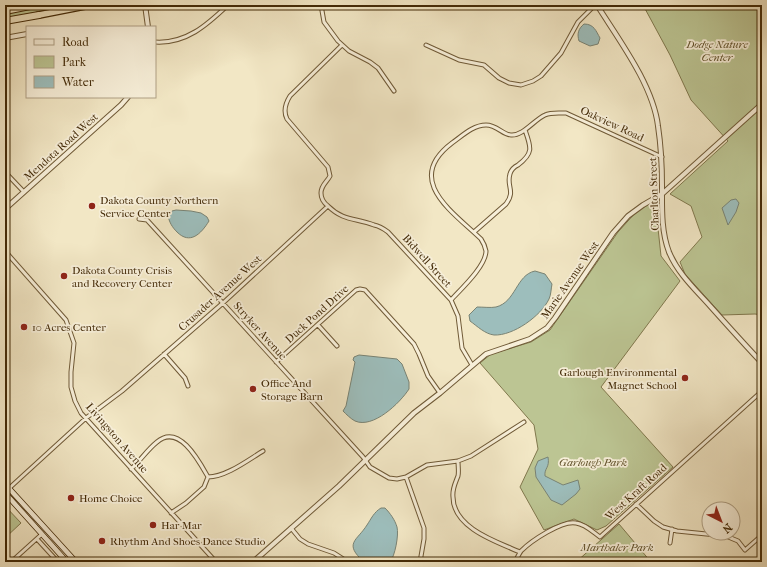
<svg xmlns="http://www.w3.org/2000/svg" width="767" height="567" font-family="'IM FELL French Canon',serif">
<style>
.green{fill:#bcc593;stroke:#80784d}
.water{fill:#9dbebc;stroke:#798374}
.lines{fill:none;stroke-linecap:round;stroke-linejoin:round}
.minor-casing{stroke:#6f5936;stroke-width:5}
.tertiary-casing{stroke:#6f5936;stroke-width:6}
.secondary-casing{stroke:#432a07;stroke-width:6}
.trunk-casing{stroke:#432a07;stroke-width:8}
.motorway-casing{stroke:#432a07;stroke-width:8}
.minor{stroke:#f7efd9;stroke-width:3}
.tertiary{stroke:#f7efd9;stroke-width:4}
.secondary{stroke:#f7efd9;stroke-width:4.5}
.trunk{stroke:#f2e7c5;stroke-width:5.5}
.motorway{stroke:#f2e7c5;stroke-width:6}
.poi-dot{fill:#8f2418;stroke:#f7efd9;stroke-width:1.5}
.labels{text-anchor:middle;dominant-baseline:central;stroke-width:3.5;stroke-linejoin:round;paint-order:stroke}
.park-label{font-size:11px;font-style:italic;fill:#61512a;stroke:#f7efd9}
.street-label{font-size:11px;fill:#432a07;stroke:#f7efd9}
.poi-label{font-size:11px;fill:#432a07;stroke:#f7efd9;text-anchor:start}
</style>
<rect width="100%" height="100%" fill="#f2e7c5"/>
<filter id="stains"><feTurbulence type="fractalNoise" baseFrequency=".005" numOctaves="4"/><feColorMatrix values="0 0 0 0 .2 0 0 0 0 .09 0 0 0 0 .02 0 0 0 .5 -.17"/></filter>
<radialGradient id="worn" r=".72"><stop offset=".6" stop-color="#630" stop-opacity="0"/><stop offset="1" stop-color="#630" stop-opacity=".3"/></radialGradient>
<!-- green -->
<path class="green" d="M50,5H67L59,7V8L5,18V14Z
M643,5H762V315L755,314L722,315L685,274L680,262L702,237L691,206L670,194L728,141L691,100L670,55Z
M659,199L657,219L661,256L680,281L601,387L673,467L606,526L597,530L574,519L544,530L520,487L538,449L534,425L480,363L491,354L531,342L550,330L618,232L637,211Z
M5,506L21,523L5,538Z
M619,524L651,562H576Z"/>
<!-- water -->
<path class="water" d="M584,24C594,24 596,31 600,38L598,44L590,46L579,41C577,34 578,29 584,24Z
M736,199L739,203L736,212L728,225L722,208L731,200Z
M176,210L191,211L201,213L207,217L209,221C201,234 190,245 177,232C172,227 169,222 168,215L172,211Z
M535,271L545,274L552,284C551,289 551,295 549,299C541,316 513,336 494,335C485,334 477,326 470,321L469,315L477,307C483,307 491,308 496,307C516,302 516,275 535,271Z
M359,355L397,359L402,364L409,382V389C400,403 373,429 355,421C351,419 346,414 343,411L346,406L355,362L353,360L354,357Z
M548,457C550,468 544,468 545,476L563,485L578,480L580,489L576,494L562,505L551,500L536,477L535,468L538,461Z
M381,508H385C390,513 395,520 397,527C399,535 395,556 390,562H364C343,543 357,541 367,525C371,519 374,512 381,508Z"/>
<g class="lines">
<defs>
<path id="minor" d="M321,5L324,22L338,41L349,51L370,62L378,68L394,91
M155,42C186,44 207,25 228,5
M342,45L290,96C285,104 283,111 287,119L328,167L330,176C327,182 321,185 321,193C321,198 324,203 328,206C343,221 356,218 374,225C379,226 384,229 388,232L451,300L458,316L462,348L472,365
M426,45L459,60L484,65L499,78L509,83L521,85L533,81L541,76L561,53L578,22L595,5
M5,172L24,192
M139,219L147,220L363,457L370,467L389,478L397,479L406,477L427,465L458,461L471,456L524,422
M474,232L506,204C516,191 506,186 510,174C511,170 514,167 518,165C534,153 531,147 525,130
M5,251L66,320L74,343L71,372V387L75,401L81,413L216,562
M451,300C461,289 486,266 486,251C485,246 483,242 481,239C453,212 403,180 452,143C462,136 473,125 486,125C497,125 503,135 511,135C523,136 534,120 545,115C551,112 558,113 566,113L662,157
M318,325L337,346
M164,354L185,378L188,386
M276,362L356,290L360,289L365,290L414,344L419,354L428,376L440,393
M458,461C458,466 459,472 458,476C455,484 452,489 453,497C453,528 497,542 520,552
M131,469C140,461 147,450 157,442C179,423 199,461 208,477L204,487L186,503L171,513
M208,477C226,477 248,460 263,451
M406,477L424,528V539L420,562
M5,492L86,418L122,391L223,303L328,206
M636,504L654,521L663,527L677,531L726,536L738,541L745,550L762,535
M291,528L300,539L308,544L334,553L348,562
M37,539L58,562
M670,543L672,529
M11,562L42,534
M515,562C517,558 519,554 521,551C531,541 562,520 576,523C585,524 593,532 600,537L762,391"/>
<path id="tertiary" d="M145,5L148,27
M597,5C619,40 653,85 658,126C661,146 662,166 662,186C662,208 661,231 669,252C678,274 696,290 711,307C728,326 745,345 762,363
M5,38L27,34
M5,209L121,105L128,97
M253,562L339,486L414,413L440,393L486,354L530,339L547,328L555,318L613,233L628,216L643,205L662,194L762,104"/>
<path id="secondary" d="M5,484L76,562
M5,493L67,562"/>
<path id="trunk" d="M39,15L90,5"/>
<path id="motorway" d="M5,11L35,5
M5,21L39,15"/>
</defs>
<!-- minor casing -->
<use href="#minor" class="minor-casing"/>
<!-- tertiary casing -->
<use href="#tertiary" class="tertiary-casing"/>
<!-- secondary casing -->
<use href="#secondary" class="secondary-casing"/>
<!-- trunk casing -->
<use href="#trunk" class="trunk-casing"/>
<!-- motorway casing -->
<use href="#motorway" class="motorway-casing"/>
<!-- minor -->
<use href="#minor" class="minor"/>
<!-- tertiary -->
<use href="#tertiary" class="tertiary"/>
<!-- secondary -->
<use href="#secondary" class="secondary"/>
<!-- trunk -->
<use href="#trunk" class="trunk"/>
<!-- motorway -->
<use href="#motorway" class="motorway"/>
</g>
<!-- markers -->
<g class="poi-dot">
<circle cx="92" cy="206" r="4"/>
<circle cx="64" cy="276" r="4"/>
<circle cx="24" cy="327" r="4"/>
<circle cx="685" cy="378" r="4"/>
<circle cx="253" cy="389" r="4"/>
<circle cx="71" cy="498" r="4"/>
<circle cx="153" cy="525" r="4"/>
<circle cx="102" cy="541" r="4"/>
</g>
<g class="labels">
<!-- park labels -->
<g class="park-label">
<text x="717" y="44">Dodge Nature<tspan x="717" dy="13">Center</tspan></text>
<text x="593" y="462">Garlough Park</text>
<text x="617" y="547">Marthaler Park</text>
</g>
<!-- street labels -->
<g class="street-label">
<text transform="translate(612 124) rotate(25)">Oakview Road</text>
<text transform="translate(61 147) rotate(-42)">Mendota Road West</text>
<text transform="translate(654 194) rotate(-92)">Charlton Street</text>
<text transform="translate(427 261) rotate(48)">Bidwell Street</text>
<text transform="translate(570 280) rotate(-55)">Marie Avenue West</text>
<text transform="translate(220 293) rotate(-42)">Crusader Avenue West</text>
<text transform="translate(317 314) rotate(-42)">Duck Pond Drive</text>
<text transform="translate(260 331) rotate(48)">Stryker Avenue</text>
<text transform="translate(117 438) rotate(49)">Livingston Avenue</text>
<text transform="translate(636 492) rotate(-42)">West Kraft Road</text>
</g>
<!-- poi labels -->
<g class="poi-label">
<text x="100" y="200">Dakota County Northern<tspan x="100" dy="13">Service Center</tspan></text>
<text x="72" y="270">Dakota County Crisis<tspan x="72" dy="13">and Recovery Center</tspan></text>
<text x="32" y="327">10 Acres Center</text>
<text x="677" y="372" text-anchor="end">Garlough Environmental<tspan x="677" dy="13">Magnet School</tspan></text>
<text x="261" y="383">Office And<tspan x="261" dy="13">Storage Barn</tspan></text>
<text x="79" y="498">Home Choice</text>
<text x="161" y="525">Har Mar</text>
<text x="110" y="541">Rhythm And Shoes Dance Studio</text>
</g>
</g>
<!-- margin -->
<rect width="767" height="567" fill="none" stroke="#f2e7c5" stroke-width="20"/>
<rect x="6" y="6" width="755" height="555" fill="none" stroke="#432a07" stroke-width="2"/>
<rect x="10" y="10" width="747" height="547" fill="none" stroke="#432a07"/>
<!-- legend -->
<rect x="26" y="26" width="130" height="72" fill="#f7efd9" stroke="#afa085"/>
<rect x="34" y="39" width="20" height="6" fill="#f7efd9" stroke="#afa085"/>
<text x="62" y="46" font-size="12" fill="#432a07">Road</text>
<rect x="34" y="56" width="20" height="12" fill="#bcc593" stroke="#afa085"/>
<text x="62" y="66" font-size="12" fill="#432a07">Park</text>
<rect x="34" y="76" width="20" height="12" fill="#9dbebc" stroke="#afa085"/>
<text x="62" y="86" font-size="12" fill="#432a07">Water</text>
<!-- north arrow -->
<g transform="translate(721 521) rotate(138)"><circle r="19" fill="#f7efd9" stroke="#afa085"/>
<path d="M0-3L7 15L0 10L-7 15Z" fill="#8f2418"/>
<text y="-6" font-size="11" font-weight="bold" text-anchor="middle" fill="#432a07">N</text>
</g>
<rect width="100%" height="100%" filter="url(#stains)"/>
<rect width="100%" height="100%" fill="url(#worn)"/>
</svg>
